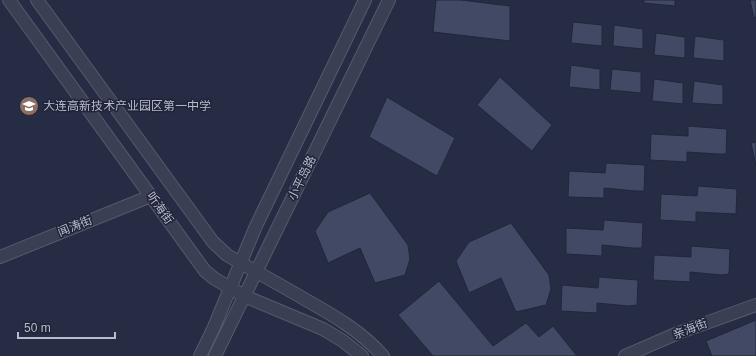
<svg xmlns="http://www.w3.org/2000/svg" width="756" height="356" font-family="Arial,'Noto Sans SC',sans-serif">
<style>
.building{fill:#424964;stroke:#21263b}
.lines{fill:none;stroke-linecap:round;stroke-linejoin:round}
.minor-casing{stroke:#565a6e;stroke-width:14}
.tertiary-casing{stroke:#565a6e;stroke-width:14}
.minor{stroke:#3b3f53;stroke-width:12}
.tertiary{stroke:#3b3f53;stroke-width:12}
.labels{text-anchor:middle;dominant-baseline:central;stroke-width:3;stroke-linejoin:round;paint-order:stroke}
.poi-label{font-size:12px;fill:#b8bbcd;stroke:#1f2439;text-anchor:start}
.street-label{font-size:12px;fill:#b8bbcd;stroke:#1f2439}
</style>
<rect width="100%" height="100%" fill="#262c44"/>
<!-- building -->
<path class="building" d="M436,0H461L510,6V41L433,32Z
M644,0H675V6L644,3Z
M750,0H756V17L754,18Z
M573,22L602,25V46L571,43Z
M614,25L643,29V49L613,46Z
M656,33L685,37V58L654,55Z
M695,36L724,40V61L693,58Z
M571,65L600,69V90L569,87Z
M612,69L641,72V93L610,90Z
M500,77L552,125L532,151L477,105Z
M654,79L683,83V104L652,101Z
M694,81L723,85V105L692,103Z
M387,97L455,138L437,176L369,137Z
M688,126L727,129L726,154H718L687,152V162L650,160L651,134L688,136Z
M756,142V166L751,143Z
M606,163L645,165L644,191H636L604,188V198L568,197L569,171L605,173Z
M698,186L737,189L736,214L696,212V222L660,220L661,194L697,196Z
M370,193L408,245L410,259L405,275L375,283L360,248L328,263L315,231L328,212Z
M604,220L643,223L642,248H633L602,245V256L566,254V228L603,230Z
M511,223L549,275L551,289L546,305L516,312L501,278L469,293L456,261L469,242Z
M691,246L730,249L729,274L721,275L690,272V282L653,280L654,255L691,257Z
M599,277L638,280L637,305L628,306L597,303V313L561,311L562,285L598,288Z
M439,281L493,346L526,323L539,337L553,326L577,356H433L398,315Z
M756,320V356H712L706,341Z"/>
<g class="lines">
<defs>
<path id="minor" d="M0,257L151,196
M625,356L678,333L756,305"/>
<path id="tertiary" d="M9,0L205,271L215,279L244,296L323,329L343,341L362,356
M37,0L213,242L227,255L241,263C262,275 284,287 306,300C333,315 362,332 383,356
M200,356L214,327L256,226L365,0
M215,356L389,0"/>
</defs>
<!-- minor casing -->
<use href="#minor" class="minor-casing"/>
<!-- tertiary casing -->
<use href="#tertiary" class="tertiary-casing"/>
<!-- minor -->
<use href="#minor" class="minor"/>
<!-- tertiary -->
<use href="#tertiary" class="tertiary"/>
</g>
<!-- icons -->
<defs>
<symbol id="school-disc" viewBox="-11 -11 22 22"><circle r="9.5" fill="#8d6e63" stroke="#1f2439"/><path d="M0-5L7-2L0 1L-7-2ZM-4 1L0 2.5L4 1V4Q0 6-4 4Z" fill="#fff"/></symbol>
</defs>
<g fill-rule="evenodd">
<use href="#school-disc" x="18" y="95" width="22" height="22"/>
</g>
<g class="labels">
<!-- poi labels -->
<g class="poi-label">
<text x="43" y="106">大连高新技术产业园区第一中学</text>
</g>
<!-- street labels -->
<g class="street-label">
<text transform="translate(302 178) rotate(-64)">小平岛路</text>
<text transform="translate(160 208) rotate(54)">听海街</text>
<text transform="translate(75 226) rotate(-22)">闻涛街</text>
<text transform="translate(690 329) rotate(-21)">亲海街</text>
</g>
</g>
<!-- scale -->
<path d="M18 332v6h97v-6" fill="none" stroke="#b8bbcd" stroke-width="2"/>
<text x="24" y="332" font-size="12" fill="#b8bbcd" stroke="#1f2439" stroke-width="3" paint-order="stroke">50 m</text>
</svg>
